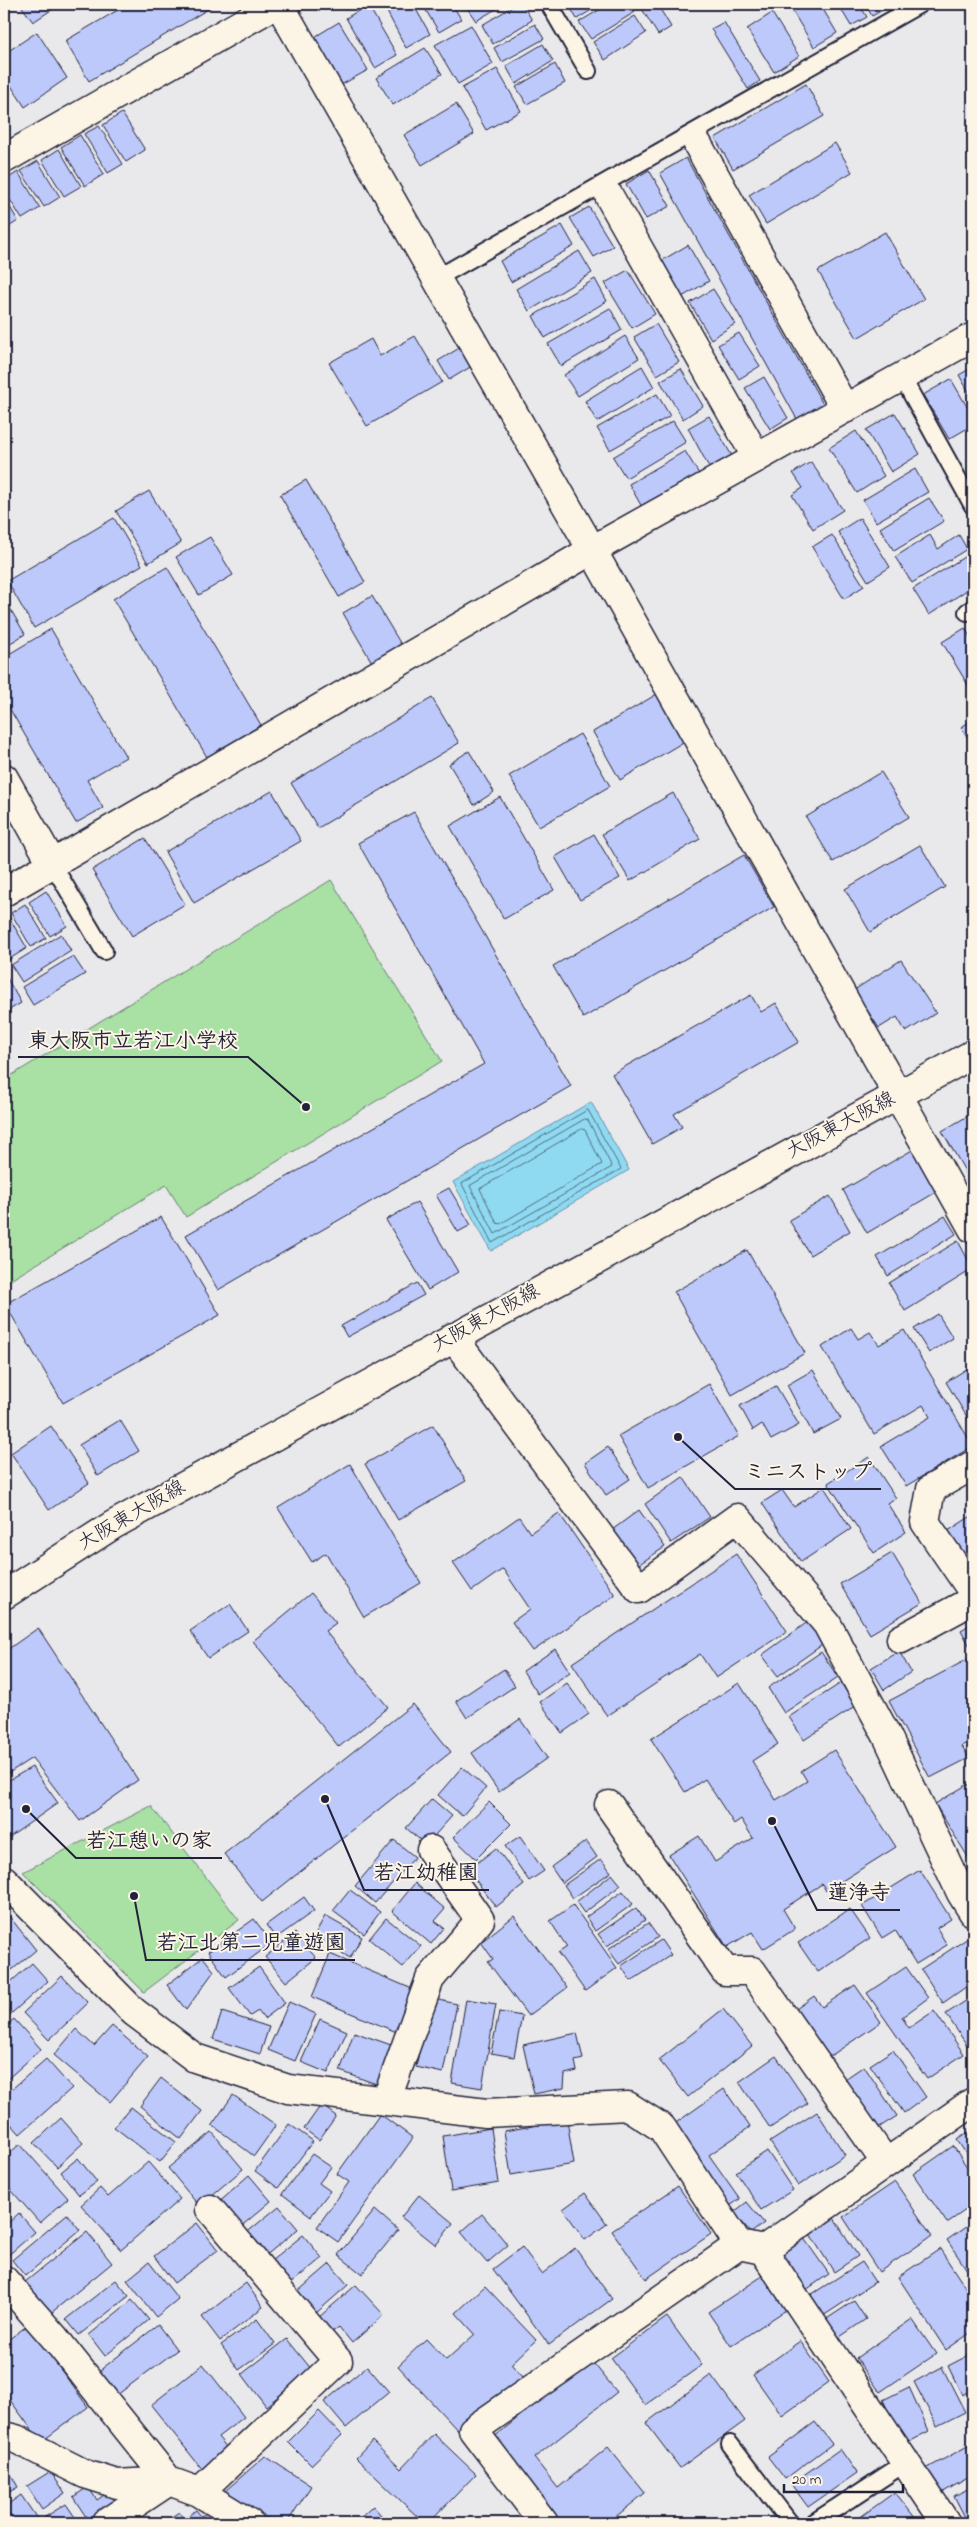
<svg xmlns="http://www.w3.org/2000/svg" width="977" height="2527" font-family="'Indie Flower','Klee One',sans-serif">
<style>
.green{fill:#a9e0a4;stroke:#668170}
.water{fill:#90daf1;stroke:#6490a8}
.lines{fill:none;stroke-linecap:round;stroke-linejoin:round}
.shore{stroke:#4e6c84;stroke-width:1}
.building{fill:#bcc9fa;stroke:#22223b}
.service-casing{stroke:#22223b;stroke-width:20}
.minor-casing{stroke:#22223b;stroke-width:31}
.primary-casing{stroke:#22223b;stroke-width:31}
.service{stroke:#fcf5e5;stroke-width:16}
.minor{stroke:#fcf5e5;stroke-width:28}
.primary{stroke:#fcf5e5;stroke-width:28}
.labels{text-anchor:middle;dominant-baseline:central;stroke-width:4;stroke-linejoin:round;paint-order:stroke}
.street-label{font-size:20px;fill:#22223b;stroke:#fcf5e5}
.leader{fill:none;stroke:#22223b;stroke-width:2}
.callout-dot{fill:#22223b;stroke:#fcf5e5;stroke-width:2}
.callout-label{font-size:21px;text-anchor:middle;font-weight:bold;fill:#22223b;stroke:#fcf5e5;stroke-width:4;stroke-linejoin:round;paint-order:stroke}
</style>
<rect width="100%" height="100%" fill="#e9e8eb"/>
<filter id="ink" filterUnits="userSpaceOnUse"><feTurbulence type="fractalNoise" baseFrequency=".02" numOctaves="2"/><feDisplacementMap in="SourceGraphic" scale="10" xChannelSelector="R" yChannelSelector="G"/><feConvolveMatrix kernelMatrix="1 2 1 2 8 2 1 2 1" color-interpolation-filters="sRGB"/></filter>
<g filter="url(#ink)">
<!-- green -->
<path class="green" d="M331,880L442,1061L186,1217L166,1185L4,1284V1080Z
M151,1806L239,1920L144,1992L23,1872Z"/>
<!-- water -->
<path class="water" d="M591,1102L629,1170L491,1251L453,1182Z"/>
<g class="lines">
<!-- shore -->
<path class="shore" d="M588,1110L621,1169L492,1243L462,1184Z
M585,1119L588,1120L612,1167L495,1234L470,1186Z
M582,1129L585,1130L602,1164L500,1224L497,1223L480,1189Z"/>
</g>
<!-- building -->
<path class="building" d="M20,4H59V5L33,22Z
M128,4H211L213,6L89,81L65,41Z
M383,4H413L430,34L406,48Z
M422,4H452L461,19L439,32Z
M467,4H504L476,21L465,5Z
M517,4H522L532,20L493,44L482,25Z
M568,4H601L577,19Z
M609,4H629L635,12L591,39L579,22Z
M639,4H657L671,27L658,35Z
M788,4H820L837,33L814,47Z
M838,4H859L867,17L851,26Z
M865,4H893L872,16Z
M368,5L397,55L375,68L346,18Z
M772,13L799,56L774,72L747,29Z
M635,16L646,33L605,60L593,42Z
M339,22L368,70L341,85L313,38Z
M724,22L760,81L748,89L711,29Z
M535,24L544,39L502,62L494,48Z
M471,25L493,64L458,84L435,45Z
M37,32L67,78L25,107L4,75V54Z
M543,44L553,61L516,84L506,66Z
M425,48L442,74L393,105L376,78Z
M555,64L565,83L527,104L516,87Z
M497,69L521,111L486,130L462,88Z
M806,84L824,116L733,169L715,138Z
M456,104L474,134L422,165L404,135Z
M122,113L145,150L126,162L103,125Z
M99,126L123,164L108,173L84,134Z
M80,135L104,174L85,186L61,147Z
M835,143L852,172L766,224L749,195Z
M59,149L81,186L64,196L42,160Z
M686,158L824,406L798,421L660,173Z
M38,161L60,197L44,207L21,171Z
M649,170L670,206L646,219L626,184Z
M18,172L40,208L22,219L4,190V181Z
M4,197L18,221L4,230Z
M589,207L613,246L594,257L570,218Z
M562,225L574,246L511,282L500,261Z
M885,232L924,299L857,338L818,271Z
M688,245L709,281L682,297L661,261Z
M579,251L592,273L529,311L516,289Z
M628,270L655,314L632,328L605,283Z
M595,279L607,301L545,338L533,316Z
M713,289L735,324L711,339L690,303Z
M610,308L622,330L561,366L548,344Z
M656,324L679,362L657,375L634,337Z
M739,333L760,366L739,379L718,345Z
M415,336L442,382L367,426L329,363L371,339L380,356Z
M625,336L639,358L578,396L564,375Z
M461,347L472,366L449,380L438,361Z
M642,366L654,387L597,422L585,401Z
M973,367V399L959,375Z
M681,369L703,406L683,419L660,381Z
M764,377L788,418L770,429L745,388Z
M951,379L973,417V425L949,439L923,395Z
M657,394L670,416L610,450L597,428Z
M895,413L920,454L891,472L866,430Z
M709,416L732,456L710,469L688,428Z
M673,421L686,442L626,478L613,457Z
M856,431L884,476L857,493L829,448Z
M685,451L699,474L642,507L629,484Z
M811,462L843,510L813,529L792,495L803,488L793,473Z
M915,469L928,492L876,522L863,500Z
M306,480L365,582L339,597L280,495Z
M149,491L181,543L148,563L116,511Z
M929,498L944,521L894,551L880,528Z
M114,518L142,565L34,628L7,581Z
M860,518L890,567L868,581L838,532Z
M832,535L864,586L844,599L812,547Z
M930,535L938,549L959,535L967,549L912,583L895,557Z
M210,537L233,575L199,595L176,557Z
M969,554L973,561V572L970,574L973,580V586L929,615L913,589Z
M167,567L261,725L207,757L113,599Z
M372,596L402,646L373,664L343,613Z
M5,600L25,634L4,647V601Z
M965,628L973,642V688L971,690L942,642Z
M51,629L126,757L87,780L103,808L76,823L4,699V657Z
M657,694L685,741L620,780L593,732Z
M432,698L459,743L318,828L291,783Z
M973,720V746L961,727Z
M580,734L610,786L539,827L509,776Z
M469,751L494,792L474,805L449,764Z
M881,772L909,817L833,862L806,817Z
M272,791L301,841L194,903L165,852Z
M673,793L700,839L630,881L602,834Z
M500,797L554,890L504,919L450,826Z
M414,812L571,1086L218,1290L186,1235L484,1064L358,843Z
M594,834L620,878L580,900L555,857Z
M145,838L185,904L132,936L92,870Z
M920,845L945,887L870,932L845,889Z
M744,855L774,907L583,1018L553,966Z
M46,891L67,926L50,936L29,902Z
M25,904L46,938L31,947L11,913Z
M7,914L27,948L8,960L4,953V916Z
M61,934L71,951L22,982L11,965Z
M73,956L85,974L33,1005L22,987Z
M901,960L936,1013L906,1032L897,1017L879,1028L854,990Z
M4,973L21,1003L4,1013Z
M751,995L761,1012L776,1003L799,1042L674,1114L682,1127L652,1144L612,1074Z
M973,1113V1185L942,1131Z
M914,1149L938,1191L867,1233L843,1190Z
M449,1188L471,1225L458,1232L436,1195Z
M830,1196L850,1231L810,1255L789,1220Z
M417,1202L458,1272L428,1290L386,1220Z
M945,1216L956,1234L888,1276L877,1257Z
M161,1217L220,1315L63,1403L5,1304Z
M958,1241L973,1269L905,1311L889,1283Z
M747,1250L805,1353L732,1395L674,1292Z
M417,1283L424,1295L347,1337L341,1326Z
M938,1314L953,1338L929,1353L914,1329Z
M851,1328L858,1339L870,1332L879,1345L904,1330L973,1446L906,1486L881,1446L930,1417L923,1405L874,1434L822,1347Z
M973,1365V1427L946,1382Z
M813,1370L841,1419L813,1434L787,1385Z
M709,1384L739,1436L648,1488L618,1436Z
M776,1386L799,1425L771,1440L762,1424L753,1430L740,1406Z
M120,1420L139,1451L98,1476L79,1445Z
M433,1425L466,1481L398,1520L365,1464Z
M51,1426L89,1483L49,1510L11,1453Z
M608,1447L630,1479L606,1495L585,1463Z
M869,1457L896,1498L887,1503L906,1532L874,1553L828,1483Z
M350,1464L421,1583L364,1617L326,1553L312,1562L278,1508Z
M683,1477L710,1517L671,1543L645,1504Z
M824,1487L851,1529L801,1562L762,1503L782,1490L794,1507Z
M639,1510L665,1547L638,1565L612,1530Z
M559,1513L615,1595L533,1651L512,1622L530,1609L503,1569L472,1591L453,1563L519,1517L530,1533Z
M973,1515V1569L948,1531Z
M892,1553L922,1603L870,1634L840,1584Z
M736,1554L787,1631L716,1678L700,1654L607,1716L572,1663Z
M311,1593L336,1623L325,1631L388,1707L339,1747L253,1641Z
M230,1604L248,1631L208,1658L190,1631Z
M809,1621L825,1643L778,1676L762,1655Z
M973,1623V1652L961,1630Z
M38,1628L138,1780L80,1821L32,1758L4,1776V1652Z
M555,1649L570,1672L538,1694L523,1671Z
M899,1651L911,1672L884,1690L871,1668Z
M821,1652L838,1677L784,1713L768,1688Z
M972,1657L973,1740L962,1746L969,1758L930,1778L889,1701Z
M504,1669L515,1686L467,1718L456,1701Z
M567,1683L589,1714L562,1733L540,1702Z
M739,1683L778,1744L752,1761L776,1800L807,1781L801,1771L834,1750L896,1847L826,1891L822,1884L783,1909L795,1929L763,1949L752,1932L727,1947L669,1855L699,1836L715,1862L753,1838L741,1819L734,1824L705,1779L685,1792L651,1739Z
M841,1683L856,1706L804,1740L789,1717Z
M413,1704L451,1752L262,1902L224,1854Z
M520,1719L547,1758L499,1792L472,1753Z
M32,1767L58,1803L4,1841V1783Z
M462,1767L486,1788L462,1816L438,1795Z
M968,1784L973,1793V1854L968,1857L935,1804Z
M432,1799L452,1816L426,1845L406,1828Z
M489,1802L511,1824L476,1859L453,1837Z
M520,1836L544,1871L529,1881L505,1846Z
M394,1840L415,1857L375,1903L355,1886Z
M586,1841L597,1857L562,1883L551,1867Z
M496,1848L524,1885L496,1907L468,1870Z
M601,1859L611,1872L573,1898L564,1885Z
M920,1870L951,1919L937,1928L947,1945L916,1964L895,1930L882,1938L862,1906Z
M612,1874L621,1885L584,1913L576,1902Z
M415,1883L445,1909L435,1921L444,1928L431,1944L392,1911Z
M350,1890L380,1912L364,1934L333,1911Z
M623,1891L633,1904L595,1931L586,1917Z
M304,1897L314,1911L276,1938L266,1925Z
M573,1905L617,1968L585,1991L558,1953L567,1947L550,1921Z
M636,1908L645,1920L607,1946L598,1934Z
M850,1909L870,1938L818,1972L798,1943Z
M5,1911L36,1950L12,1970L4,1961Z
M325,1916L362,1937L350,1958L314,1936Z
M514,1916L567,1988L528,2016L488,1962L493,1959L481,1942Z
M386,1918L421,1946L403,1967L369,1939Z
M254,1919L272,1943L226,1977L208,1952Z
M648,1923L658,1937L619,1964L608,1949Z
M295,1933L316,1958L286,1982L265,1957Z
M968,1938L973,1946V1982L943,2003L921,1969Z
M661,1940L671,1955L631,1981L621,1966Z
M330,1954L417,1991L399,2033L312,1997Z
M203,1957L214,1971L186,2010L167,1985Z
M32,1963L48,1981L4,2020V1988Z
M259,1967L285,2003L264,2019L258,2011L250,2016L229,1988Z
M906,1967L928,1998L902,2017L909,2028L934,2011L964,2054L927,2079L867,1993Z
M62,1976L88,2003L49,2040L23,2013Z
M855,1985L881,2022L829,2057L796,2009L814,1996L822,2007Z
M973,1996V2054L946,2014Z
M430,1998L457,2004L443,2073L416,2067Z
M466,1999L496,2004L482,2088L452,2083Z
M289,2002L316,2014L295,2061L268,2050Z
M723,2009L752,2046L688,2097L659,2060Z
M222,2012L269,2027L260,2054L213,2039Z
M499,2012L522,2016L514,2057L491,2053Z
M14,2019L41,2049L4,2082V2028Z
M320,2019L347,2031L328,2073L301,2062Z
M112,2026L148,2057L110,2102L54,2055L76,2029L94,2046Z
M354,2032L394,2046L379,2085L340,2071Z
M577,2033L583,2059L575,2061L577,2071L565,2074L564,2088L534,2094L523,2045Z
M893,2050L926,2097L904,2113L870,2065Z
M776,2056L808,2103L770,2128L739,2082Z
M46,2059L72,2088L20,2134L4,2116V2096Z
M864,2066L897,2116L875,2130L842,2081Z
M161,2078L202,2111L181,2139L140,2106Z
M724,2089L750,2127L709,2155L740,2199L727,2208L670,2127Z
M233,2095L276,2125L254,2156L212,2125Z
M321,2105L336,2116L319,2140L304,2129Z
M131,2107L176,2142L160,2162L114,2127Z
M817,2112L845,2155L798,2186L770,2142Z
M380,2114L413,2138L338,2242L317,2227L349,2182L337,2174Z
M61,2118L83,2143L57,2167L34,2143Z
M567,2120L574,2164L511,2175L504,2131Z
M289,2124L313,2141L278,2188L255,2171Z
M491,2128L499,2183L451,2191L443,2136Z
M973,2129V2164L957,2140Z
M212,2132L243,2169L199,2206L168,2168Z
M20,2144L68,2198L40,2223L4,2182V2158Z
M953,2146L973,2176V2205L947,2223L913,2174Z
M767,2151L793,2190L761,2210L736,2172Z
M312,2154L331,2167L319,2183L330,2191L311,2216L282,2194Z
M78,2158L97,2182L79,2195L61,2172Z
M148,2162L180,2199L121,2250L81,2205L100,2188L108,2197Z
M249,2175L271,2201L238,2229L216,2204Z
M895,2182L932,2236L879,2272L843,2217Z
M678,2186L711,2234L646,2279L612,2231Z
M585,2193L607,2224L585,2240L563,2209Z
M419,2195L453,2223L436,2245L401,2217Z
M747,2202L764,2223L751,2233L734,2212Z
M279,2206L298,2229L264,2257L245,2234Z
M375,2210L398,2230L362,2274L338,2255Z
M19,2213L35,2232L5,2258L4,2227Z
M67,2214L80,2230L25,2276L12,2260Z
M482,2214L508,2245L487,2263L461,2232Z
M834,2218L858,2256L834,2272L810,2234Z
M973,2222V2279L947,2240Z
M197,2223L218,2250L174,2283L154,2256Z
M87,2232L112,2263L51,2313L25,2282Z
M303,2235L322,2258L290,2284L271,2261Z
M803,2237L829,2274L806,2290L780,2253Z
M522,2247L542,2274L575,2248L612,2299L549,2345L493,2269Z
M940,2249L973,2299V2331L946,2350L898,2277Z
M149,2262L178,2299L156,2317L127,2280Z
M862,2262L875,2282L823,2316L809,2296Z
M330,2264L348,2285L315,2314L296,2293Z
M767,2273L789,2308L731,2346L708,2312Z
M116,2280L129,2296L79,2335L66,2319Z
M246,2283L263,2307L220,2341L202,2317Z
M356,2285L384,2315L352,2343L339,2327L331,2333L318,2318Z
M485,2286L536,2340L511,2364L523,2377L461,2434L398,2366L426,2339L446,2360L475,2334L456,2313Z
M132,2300L149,2320L105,2356L89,2335Z
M854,2301L866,2319L837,2339L825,2320Z
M667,2317L702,2365L645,2405L611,2358Z
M257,2319L275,2344L239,2370L221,2345Z
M912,2319L936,2354L880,2392L856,2358Z
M28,2325L88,2407L41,2442L4,2392V2343Z
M158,2325L177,2350L117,2395L99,2371Z
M287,2339L312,2370L266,2406L242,2374Z
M800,2341L829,2382L782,2416L753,2375Z
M973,2353V2389L962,2395L948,2366Z
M590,2359L617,2392L534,2458L558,2488L608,2447L645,2493L608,2523H561L493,2438Z
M203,2364L244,2417L218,2437L228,2449L202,2469L151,2405Z
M367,2366L389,2392L346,2428L324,2402Z
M942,2367L965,2412L937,2426L914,2382Z
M711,2375L745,2421L680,2468L646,2423Z
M909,2387L929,2431L904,2444L883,2400Z
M319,2411L342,2435L311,2465L288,2442Z
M815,2422L832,2444L785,2479L768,2457Z
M434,2434L476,2474L429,2523H424L356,2458L372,2441L401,2469Z
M973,2443V2475L940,2494L926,2469Z
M840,2449L857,2473L808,2507L791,2484Z
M265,2456L311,2486L287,2523H275L225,2491Z
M4,2462L18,2487L4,2495Z
M51,2471L65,2493L42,2509L27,2486Z
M973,2486V2523H968L954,2496Z
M88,2487L97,2500L110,2491L119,2504L90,2523L73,2497Z
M895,2492L919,2523H852Z
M21,2495L40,2523H15L4,2507Z
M66,2504L79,2523H49L45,2517Z
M373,2506L388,2523H355Z
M196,2510L201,2516L209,2512L217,2523H169L167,2520L179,2512L184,2519Z"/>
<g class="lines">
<defs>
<path id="service" d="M549,4L588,71
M437,278L920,4
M902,377L973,506
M967,612L973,608
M53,865L104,951
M730,2444L790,2523
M813,2523L905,2463"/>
<path id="minor" d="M279,4L592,550L973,1229
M698,145L845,409
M4,159L276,4
M609,196L757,458
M4,778L53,865
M4,892L592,550L973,337
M453,1337L639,1589L737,1518L827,1624L887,1736L961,1893L973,1912
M973,1465L931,1489L925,1522L973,1592
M901,1639L973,1600
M609,1805L725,1971H752L886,2163
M4,1880L134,2012L195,2058L288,2089L486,2113L628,2106L662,2128L739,2245L763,2250L946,2523
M386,2101L430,1979L480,1920L431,1850
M763,2250L973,2102
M4,2280L54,2337L169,2481
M4,2436L16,2439L85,2474L117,2484L169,2481L199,2492L249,2523
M199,2492L338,2361L210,2209
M106,2523L169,2481
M544,2523L473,2430L739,2245"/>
<path id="primary" d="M4,1595L113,1525L973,1054"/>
</defs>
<!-- service casing -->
<use href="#service" class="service-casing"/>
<!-- minor casing -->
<use href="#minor" class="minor-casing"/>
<!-- primary casing -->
<use href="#primary" class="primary-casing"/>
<!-- service -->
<use href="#service" class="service"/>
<!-- minor -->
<use href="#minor" class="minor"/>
<!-- primary -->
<use href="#primary" class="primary"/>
</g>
</g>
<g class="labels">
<!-- street labels -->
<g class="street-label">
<text transform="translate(841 1126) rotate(-28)">大阪東大阪線</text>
<text transform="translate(486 1319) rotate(-29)">大阪東大阪線</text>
<text transform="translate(132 1516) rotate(-30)">大阪東大阪線</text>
</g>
</g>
<!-- callouts -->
<path class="leader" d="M306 1107L248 1057H18M678 1437L735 1489H881M26 1809L76 1858H222M325 1799L364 1890H489M772 1821L817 1910H900M134 1896L146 1960H355"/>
<g class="callout-dot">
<circle cx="306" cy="1107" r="5"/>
<circle cx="678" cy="1437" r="5"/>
<circle cx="26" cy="1809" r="5"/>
<circle cx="325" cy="1799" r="5"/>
<circle cx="772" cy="1821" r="5"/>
<circle cx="134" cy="1896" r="5"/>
</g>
<g class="callout-label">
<text x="133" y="1047">東大阪市立若江小学校</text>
<text x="808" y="1478">ミニストップ</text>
<text x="149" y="1847">若江憩いの家</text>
<text x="426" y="1879">若江幼稚園</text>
<text x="859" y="1899">蓮浄寺</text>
<text x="251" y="1949">若江北第二児童遊園</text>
</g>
<!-- margin -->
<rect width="977" height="2527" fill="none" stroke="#fcf5e5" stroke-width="20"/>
<rect x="10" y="10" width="957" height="2507" fill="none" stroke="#22223b" stroke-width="2" filter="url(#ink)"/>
<!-- scale -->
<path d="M784 2484v8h119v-8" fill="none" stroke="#22223b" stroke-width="2.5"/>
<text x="792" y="2484" font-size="15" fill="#22223b" stroke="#fcf5e5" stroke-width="4" paint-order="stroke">20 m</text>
</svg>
